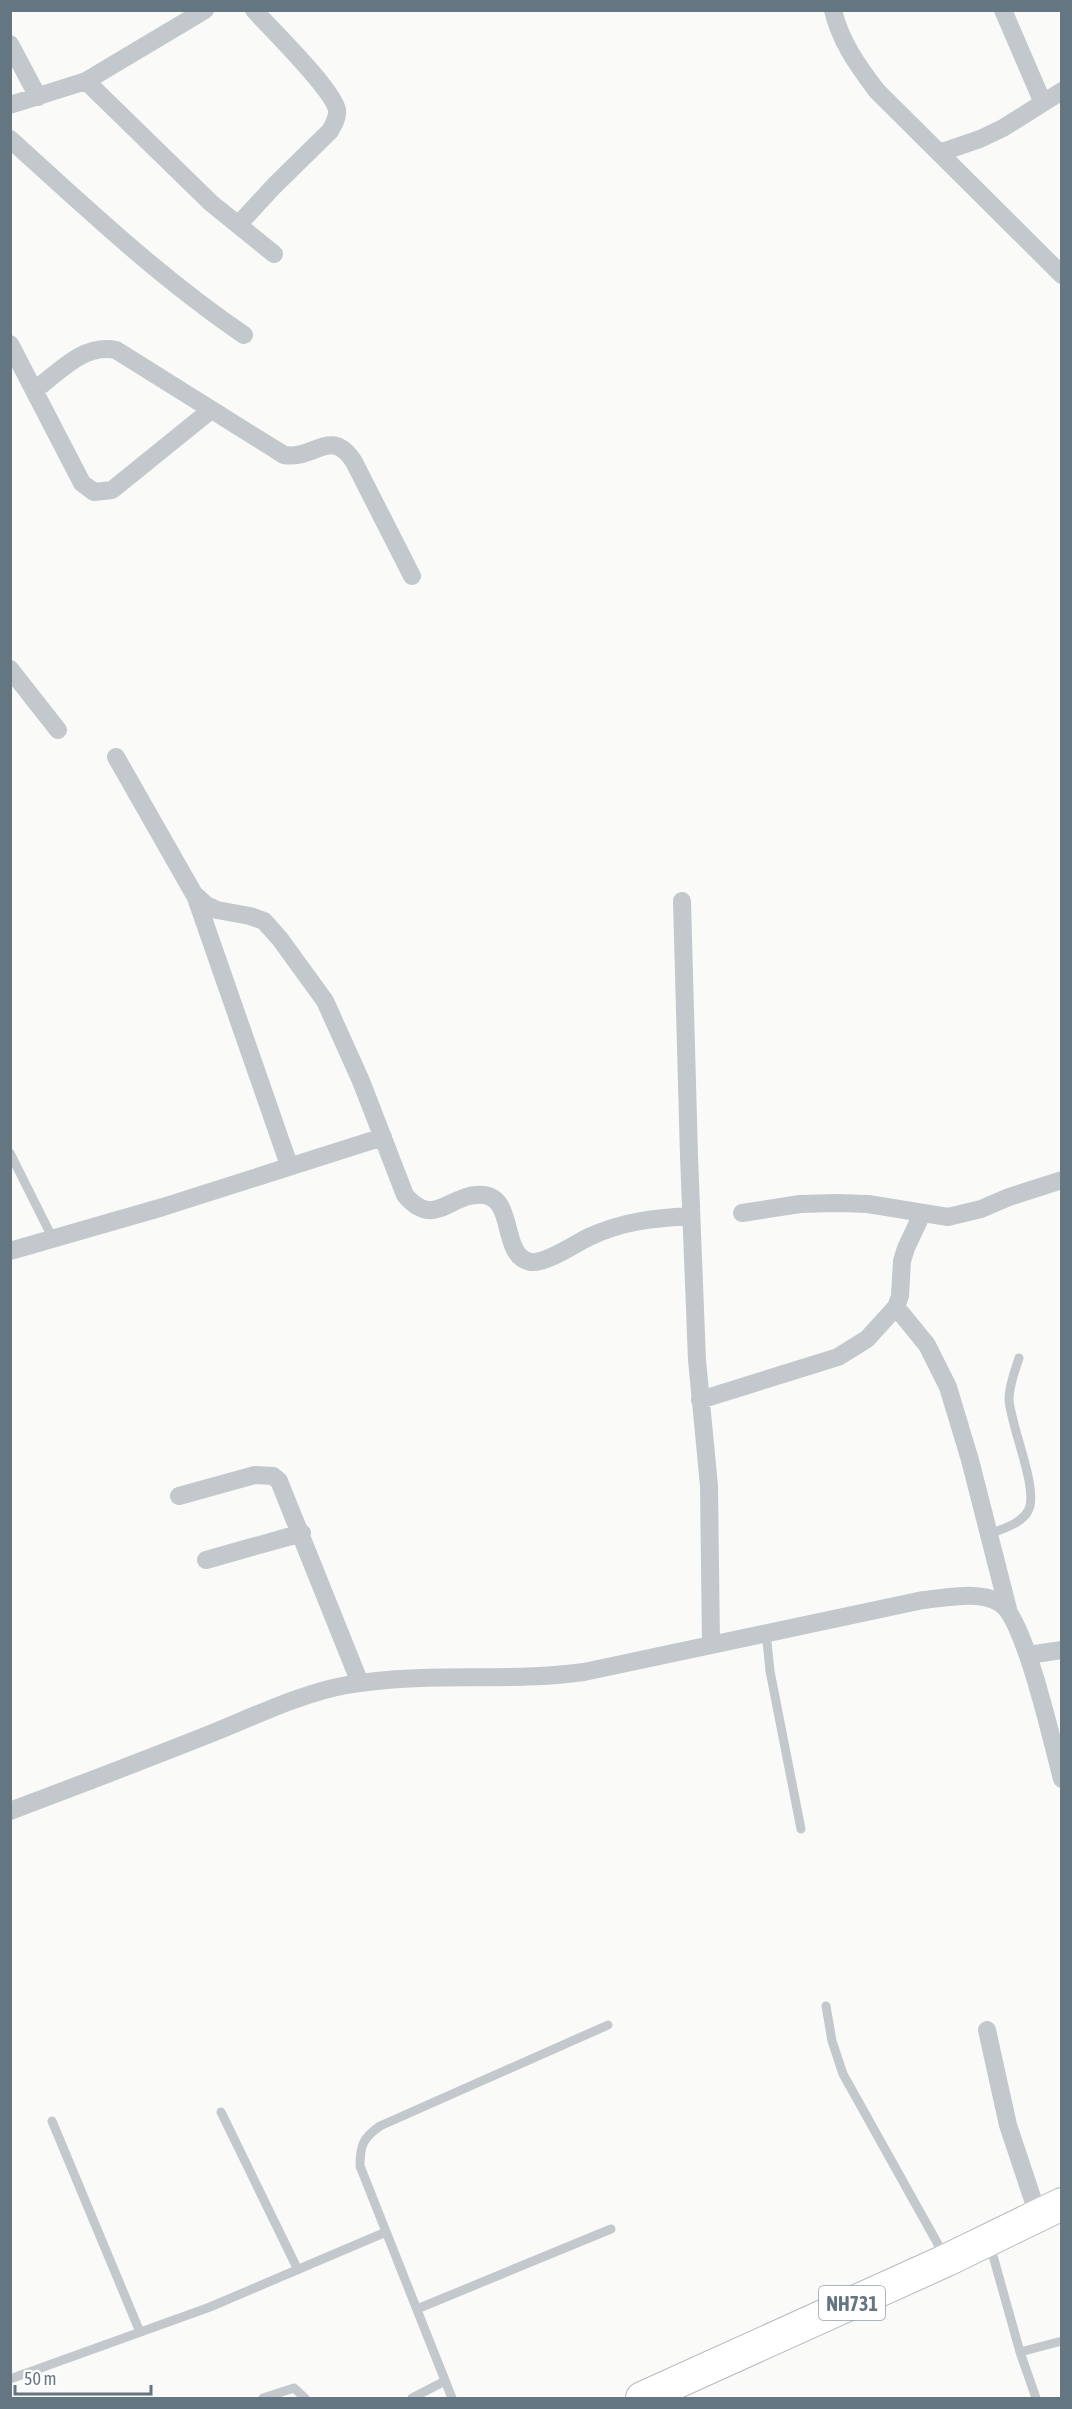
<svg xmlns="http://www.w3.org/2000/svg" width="1072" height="2409" font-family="'Asap Condensed',sans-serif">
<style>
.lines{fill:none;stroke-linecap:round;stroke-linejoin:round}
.highway-casing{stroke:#b4b9bd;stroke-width:34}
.lane{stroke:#c3c8cc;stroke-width:9}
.street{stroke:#c3c8cc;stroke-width:18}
.highway{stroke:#fff;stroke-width:32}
.labels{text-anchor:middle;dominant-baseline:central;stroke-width:6;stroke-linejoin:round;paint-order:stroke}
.shield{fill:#fff;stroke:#939fa8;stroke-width:1.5}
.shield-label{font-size:20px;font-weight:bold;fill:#657683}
</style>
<rect width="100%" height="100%" fill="#fafaf8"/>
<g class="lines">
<defs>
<path id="highway" d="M642,2398L947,2260L1062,2204"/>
</defs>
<!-- highway casing -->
<use href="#highway" class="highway-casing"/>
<!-- lane -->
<path class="lane" d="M10,1153L53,1239
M989,1534C1002,1529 1021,1524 1028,1511C1040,1491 1010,1425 1009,1399C1009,1385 1015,1371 1019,1358
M766,1632L770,1671L801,1829
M826,2006L832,2041L843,2074L944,2255
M221,2112L298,2270
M52,2121L140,2332
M990,2245L1020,2352L1036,2398
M417,2309L611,2229
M1020,2352L1062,2341
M10,2379L210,2307L386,2232
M263,2398L294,2388L305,2398
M412,2398L445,2381
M452,2398L360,2166C360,2145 363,2138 380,2126L608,2025"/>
<!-- street -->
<path class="street" d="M833,10C840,41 858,66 877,91L1062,275
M1003,10L1043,103
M10,44L38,97
M86,81L205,10
M10,105L86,81L211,203L274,254
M10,139C86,208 159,277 244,335
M939,153L980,139L1003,128L1062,91
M238,225L274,186L330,131C334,124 338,117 337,110C333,89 271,29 254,10
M10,344L82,483L94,492L112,490L211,410
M35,390C59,372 84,343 116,350L284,455C315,460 331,426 354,462L412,576
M10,669L58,730
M116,757L194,894L206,905L217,910L250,916L264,921L280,939L325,1001L361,1081L405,1195C435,1231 451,1191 484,1195C516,1199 500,1257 531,1262C546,1264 576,1243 589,1237C623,1221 655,1218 691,1216
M195,895L289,1165
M682,901L689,1156L697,1360L709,1486L711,1644
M742,1213L800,1204L837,1203L868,1204L948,1217L981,1209L1009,1197L1062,1180
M10,1251L163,1207L383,1137
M896,1307L927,1345L948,1387L970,1460L1008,1609
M700,1400L838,1357L867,1339L896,1307L900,1296L902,1261L906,1248L922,1214
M179,1496L255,1475L273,1476L279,1481L360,1683
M206,1560L302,1533
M1028,1655L1062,1650
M10,1811C79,1785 147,1759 215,1732C257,1715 302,1693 347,1685C425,1671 505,1683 584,1672L923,1600C946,1598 979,1590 1000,1603C1025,1618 1053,1746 1062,1779
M987,2030L1008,2125L1038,2215"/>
<!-- highway -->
<use href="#highway" class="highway"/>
</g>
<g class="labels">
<!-- shield labels -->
<rect class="shield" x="819" y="2286" width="66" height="34" rx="4.5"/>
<g class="shield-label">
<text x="852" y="2303">NH731</text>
</g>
</g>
<!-- border -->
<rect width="1072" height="2409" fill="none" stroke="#657683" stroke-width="24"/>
<!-- scale -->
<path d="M15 2385v9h136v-9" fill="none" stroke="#657683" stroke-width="3"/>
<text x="24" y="2385" font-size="18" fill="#657683" stroke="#ffffff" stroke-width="4.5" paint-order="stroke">50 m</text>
</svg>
